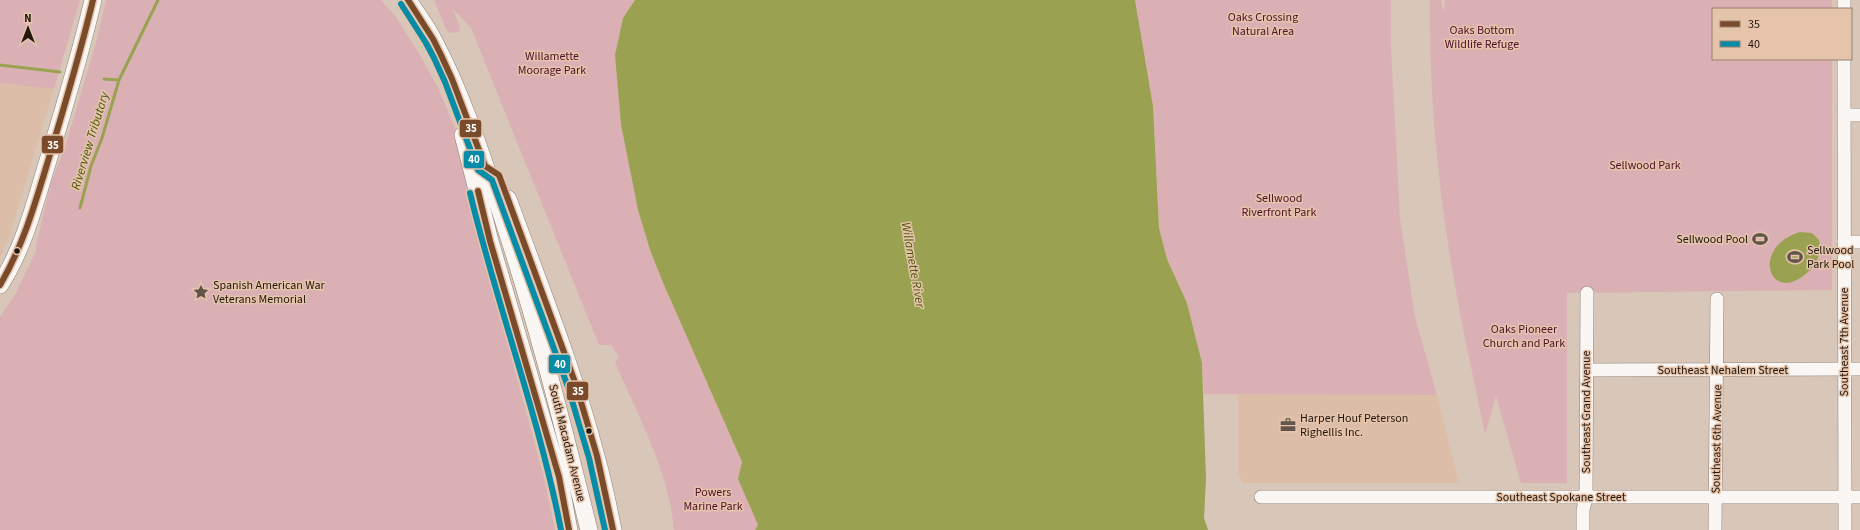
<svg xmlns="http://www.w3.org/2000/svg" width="1860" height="530" font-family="'Source Sans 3',sans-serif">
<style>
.built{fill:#dcbea8}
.green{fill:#dbb0b4}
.water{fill:#9aa252}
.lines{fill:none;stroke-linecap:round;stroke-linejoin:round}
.stream{stroke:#9aa252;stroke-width:3}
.minor-casing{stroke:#8e8176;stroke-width:14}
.major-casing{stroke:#8e8176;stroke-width:18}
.minor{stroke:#f9f6f4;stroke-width:13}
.major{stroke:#f9f6f4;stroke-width:17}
.bus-1-casing{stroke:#e5c4ab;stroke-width:9}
.bus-2-casing{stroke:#e5c4ab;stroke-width:9}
.bus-1{stroke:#7a4b2a;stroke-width:6}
.bus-2{stroke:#078ca8;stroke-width:6}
.bus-dot{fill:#23170e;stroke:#e5c4ab;stroke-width:1.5}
.labels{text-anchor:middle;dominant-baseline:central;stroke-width:3;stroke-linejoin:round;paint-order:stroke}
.park-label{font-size:12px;fill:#50102b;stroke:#e5c4ab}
.poi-label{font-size:12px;fill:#23170e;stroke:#e5c4ab;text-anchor:start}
.street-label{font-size:12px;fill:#23170e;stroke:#e5c4ab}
.water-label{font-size:13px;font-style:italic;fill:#4c590b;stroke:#e5c4ab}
.line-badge{stroke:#e5c4ab;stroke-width:1.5}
.badge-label{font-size:11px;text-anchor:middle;font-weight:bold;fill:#fff}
</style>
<rect width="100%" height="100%" fill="#d8c6b8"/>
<!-- built -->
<path class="built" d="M0,83L54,89L10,234L0,257Z
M1238,394L1437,395L1459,483H1243L1238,474Z"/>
<!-- green -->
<path class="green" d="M0,0H80L54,89L0,83Z
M106,0H381L396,17L420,55L439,90L455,128L481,245L545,482L555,530H0V317L16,293L36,251V245L51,183L65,147L96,43Z
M434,0H635L623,18L615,55L621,125L638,210L650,250L664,285L742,462L738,479L758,525L755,530H674C669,471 638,416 615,362L619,357L611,345H599L471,28L453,9L460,28L459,32L450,33L447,31Z
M1135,0H1391V47L1400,219L1415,317L1437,395L1204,394L1202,363L1195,334L1187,303L1167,259L1159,228L1153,106Z
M1430,0H1441L1444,13L1445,0H1832V9H1713V59H1832V290L1567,293V483H1521L1496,396L1485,434C1474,379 1461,324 1452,268C1437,180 1429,89 1430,0Z"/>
<!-- water -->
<path class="water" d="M635,0H1135L1153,106L1159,228L1167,259L1187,303L1202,363L1206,479L1204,518L1208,530H755L758,525L738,479L742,462L664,285L650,250L638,210L621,125L615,55L623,18Z
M1800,232L1812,233L1819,240C1822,252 1818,262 1809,271C1771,308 1748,248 1800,232Z"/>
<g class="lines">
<!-- stream -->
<path class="stream" d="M0,65L60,72
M104,79L119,80L158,0
M80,208L91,166L102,138L119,80"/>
<defs>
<path id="minor" d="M1844,0V9
M1844,59L1845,530
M1844,115H1860
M1844,242H1860
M1587,370L1860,369
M1261,497H1860
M1583,530V510L1586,497L1587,293
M1715,530L1717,299"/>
<path id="major" d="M408,0C416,13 427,26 434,41C462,94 481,153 500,210C535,315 562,422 589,530
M463,135L490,241L559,477L569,530
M508,199C539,284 573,368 596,456C603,480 608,505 613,530
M0,285C23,249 34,207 46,167C63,112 80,56 93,0"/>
</defs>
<!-- minor casing -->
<use href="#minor" class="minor-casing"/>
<!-- major casing -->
<use href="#major" class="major-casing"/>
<!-- minor -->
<use href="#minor" class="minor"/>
<!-- major -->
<use href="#major" class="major"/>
<defs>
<path id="bus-1" d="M408,0L433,39L441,55L452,79L485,166L499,175L576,385L597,456L613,530
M478,191L490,241L559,477L569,530
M0,285C23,246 35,204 48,161C64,108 80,54 93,0"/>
<path id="bus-2" d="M401,4L426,43L434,58L445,82L478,170L492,180L568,387L589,458L605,530
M470,193C497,306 539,416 561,530"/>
</defs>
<!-- bus-1 casing -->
<use href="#bus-1" class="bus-1-casing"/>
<!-- bus-2 casing -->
<use href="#bus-2" class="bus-2-casing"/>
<!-- bus-1 -->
<use href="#bus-1" class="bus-1"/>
<!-- bus-2 -->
<use href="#bus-2" class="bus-2"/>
</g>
<!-- icons -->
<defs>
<symbol id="stadium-bare" viewBox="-9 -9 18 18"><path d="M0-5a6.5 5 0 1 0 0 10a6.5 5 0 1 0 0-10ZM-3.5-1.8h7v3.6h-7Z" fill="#62544a" stroke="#e5c4ab" stroke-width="2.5" paint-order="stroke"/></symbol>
<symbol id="sight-bare" viewBox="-9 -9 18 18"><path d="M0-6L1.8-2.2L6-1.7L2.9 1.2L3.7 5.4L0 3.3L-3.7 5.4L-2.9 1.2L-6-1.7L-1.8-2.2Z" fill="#62544a" stroke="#e5c4ab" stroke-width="2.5" paint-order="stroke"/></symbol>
<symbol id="office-bare" viewBox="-9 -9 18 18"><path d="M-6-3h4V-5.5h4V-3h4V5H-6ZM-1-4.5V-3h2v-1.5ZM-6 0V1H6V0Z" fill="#62544a" stroke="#e5c4ab" stroke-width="2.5" paint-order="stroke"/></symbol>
</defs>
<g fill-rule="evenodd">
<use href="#stadium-bare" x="1749" y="228" width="22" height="22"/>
<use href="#stadium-bare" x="1784" y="246" width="22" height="22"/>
<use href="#sight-bare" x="190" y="281" width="22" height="22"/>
<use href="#office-bare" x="1277" y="414" width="22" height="22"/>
</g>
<!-- markers -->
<g class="bus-dot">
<circle cx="17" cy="251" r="3.5"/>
<circle cx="589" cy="431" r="3.5"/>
</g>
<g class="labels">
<!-- park labels -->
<g class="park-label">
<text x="1263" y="17">Oaks Crossing<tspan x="1263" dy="14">Natural Area</tspan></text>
<text x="1482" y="30">Oaks Bottom<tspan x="1482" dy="14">Wildlife Refuge</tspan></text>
<text x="552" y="56">Willamette<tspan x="552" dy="14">Moorage Park</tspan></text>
<text x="1645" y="165">Sellwood Park</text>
<text x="1279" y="198">Sellwood<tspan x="1279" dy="14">Riverfront Park</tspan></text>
<text x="1524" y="329">Oaks Pioneer<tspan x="1524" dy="14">Church and Park</tspan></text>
<text x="713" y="492">Powers<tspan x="713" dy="14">Marine Park</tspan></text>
</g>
<!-- poi labels -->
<g class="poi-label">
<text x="1748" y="239" text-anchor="end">Sellwood Pool</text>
<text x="1807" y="250">Sellwood<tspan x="1807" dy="14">Park Pool</tspan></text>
<text x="213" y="285">Spanish American War<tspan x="213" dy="14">Veterans Memorial</tspan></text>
<text x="1300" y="418">Harper Houf Peterson<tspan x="1300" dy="14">Righellis Inc.</tspan></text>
</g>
<!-- street labels -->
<g class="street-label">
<text transform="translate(1844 342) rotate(-90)">Southeast 7th Avenue</text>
<text x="1723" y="370">Southeast Nehalem Street</text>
<text transform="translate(1586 412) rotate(-90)">Southeast Grand Avenue</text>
<text transform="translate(1717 439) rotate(-89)">Southeast 6th Avenue</text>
<text transform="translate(567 443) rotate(76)">South Macadam Avenue</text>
<text x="1561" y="497">Southeast Spokane Street</text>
</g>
<!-- water labels -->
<g class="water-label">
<text transform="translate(90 141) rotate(-73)">Riverview Tributary</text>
<text transform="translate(913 265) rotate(80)">Willamette River</text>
</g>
</g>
<g class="line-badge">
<rect x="459" y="119" width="23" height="19" rx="4" fill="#7a4b2a"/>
<rect x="41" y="135" width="23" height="19" rx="4" fill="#7a4b2a"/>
<rect x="463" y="150" width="22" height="19" rx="4" fill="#078ca8"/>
<rect x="548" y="354" width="23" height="20" rx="4" fill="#078ca8"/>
<rect x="566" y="381" width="23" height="20" rx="4" fill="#7a4b2a"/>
</g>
<g class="badge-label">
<text x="471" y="132">35</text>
<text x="53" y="149">35</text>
<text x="474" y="163">40</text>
<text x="560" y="368">40</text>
<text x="578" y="395">35</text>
</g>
<!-- legend -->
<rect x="1712" y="8" width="140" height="52" fill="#e5c4ab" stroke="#977f6c"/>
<rect x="1720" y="21" width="20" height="6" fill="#7a4b2a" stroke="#977f6c"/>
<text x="1748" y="28" font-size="12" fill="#23170e">35</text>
<rect x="1720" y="41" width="20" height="6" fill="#078ca8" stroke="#977f6c"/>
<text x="1748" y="48" font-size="12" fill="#23170e">40</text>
<!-- north arrow -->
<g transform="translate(28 28)" stroke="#e5c4ab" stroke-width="3" paint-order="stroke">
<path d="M0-3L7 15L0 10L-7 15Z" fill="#23170e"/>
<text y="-6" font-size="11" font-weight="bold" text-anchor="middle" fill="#23170e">N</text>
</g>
</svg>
